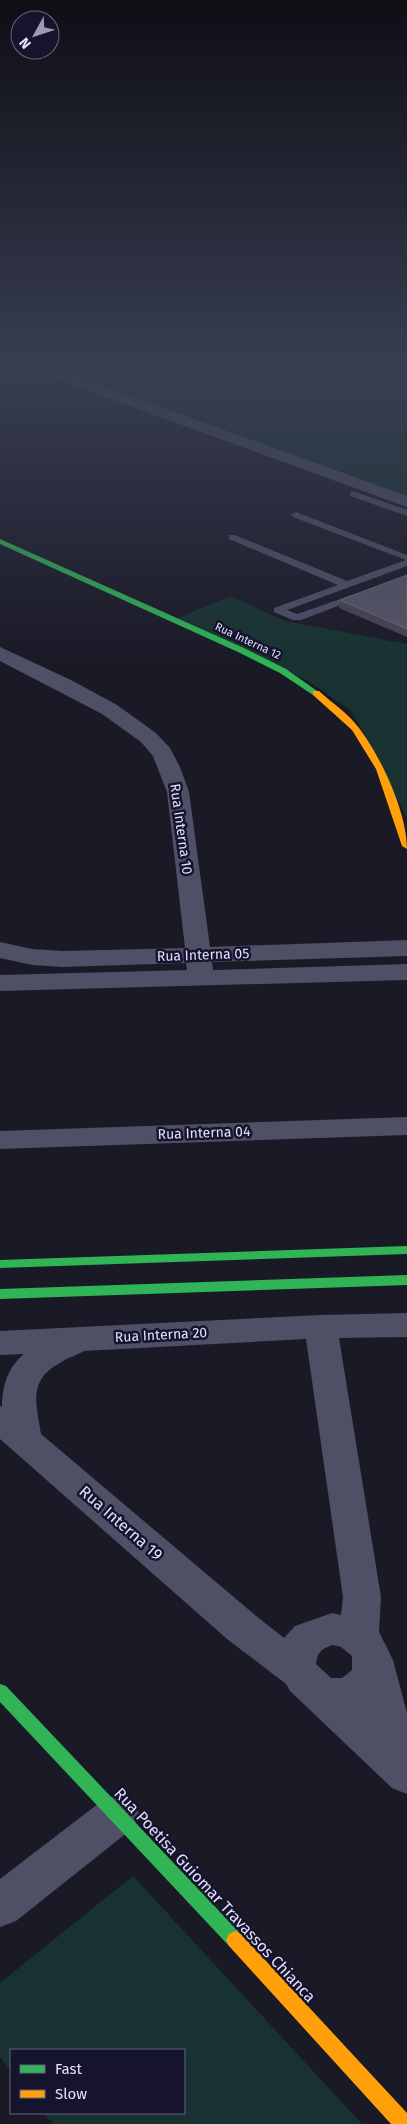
<svg xmlns="http://www.w3.org/2000/svg" width="407" height="2124" font-family="'Fira Sans',sans-serif">
<style>
.green{fill:#173230}
.lines{fill:none;stroke-linecap:round;stroke-linejoin:round}
.lane{fill:#4f4f66;fill-rule:evenodd}
.street{fill:#4f4f66;fill-rule:evenodd}
.fast{fill:#30b455;fill-rule:evenodd}
.slow{fill:#ff9f0a;fill-rule:evenodd}
.wall{fill:#454454}
.building{fill:#565566;stroke:#6b6a7e}
.labels{text-anchor:middle;dominant-baseline:central;stroke-width:5;stroke-linejoin:round;paint-order:stroke}
.far-street-label{font-size:11px;fill:#e1e0fd;stroke:#16132c}
.street-label{font-size:14px;fill:#e1e0fd;stroke:#16132c}
.near-street-label{font-size:16px;fill:#e1e0fd;stroke:#16132c}
</style>
<rect width="100%" height="100%" fill="#1a1926"/>
<!-- green -->
<path class="green" d="M46,367H407V497Z
M230,596L285,621L407,644V818L364,733L350,710L308,681L178,618Z
M133,1876L362,2124H53L44,2113H184V2050H11V2071L0,2057V1983Z"/>
<g class="lines">
<!-- lane -->
<path class="lane" d="M353,491L407,510V516L350,496V492Z
M296,512L407,555V566L287,610L297,614L355,594H363L364,596L301,620H293L274,612V608L338,585L229,539V535H235L347,581L406,560L293,517L291,515Z"/>
<!-- street -->
<path class="street" d="M0,367H14L12,370L0,373Z
M29,367H50L407,496V507L31,370Z
M0,647L71,680L117,705L156,733L170,748L180,767L189,792L210,947L407,940V956L212,962L213,970L407,964V980L0,991V975L187,970L186,963L63,967L32,965L0,958V942L32,949L63,951L185,948L167,792L153,756L141,742L102,714L0,661Z
M407,1117V1135L0,1149V1131Z
M407,1313V1337L339,1338L381,1597L379,1632L393,1660L407,1713V1794L392,1788L290,1691L286,1684L227,1639L0,1439V1406L2,1407C2,1386 8,1367 24,1354L0,1355V1331L321,1315ZM306,1339L343,1597L341,1615L332,1613L295,1626L284,1638L255,1615L41,1434C36,1404 28,1380 60,1363C67,1358 77,1355 84,1351ZM332,1645L341,1647L352,1656V1670L342,1678H331L316,1664C317,1652 322,1649 332,1645Z
M118,1794L133,1800L139,1814L133,1828L16,1921L0,1927V1879L103,1800Z"/>
<!-- fast -->
<path class="fast" d="M0,539L244,648L286,669L320,693L319,695H313L280,673L238,652L0,544Z
M407,1246V1254L0,1268V1260Z
M407,1275V1285L0,1299V1289Z
M0,1684L6,1686L241,1934L244,1940L241,1946L235,1949L229,1946L0,1702Z"/>
<!-- slow -->
<path class="slow" d="M313,691H319C332,703 349,714 359,728C381,757 407,812 407,849L402,846L376,769L352,730L313,695Z
M235,1931L241,1934L407,2113V2124H391L229,1946L226,1940L229,1934Z"/>
</g>
<!-- wall -->
<path class="wall" d="M407,575V637L339,608L340,600Z"/>
<!-- building -->
<path class="building" d="M407,575V629L340,600Z"/>
<!-- sky -->
<linearGradient id="sky" x2="0" y2="1"><stop stop-color="#0e0e15"/><stop offset="0.55" stop-color="#383e52"/><stop offset="1" stop-color="#383e52" stop-opacity="0"/></linearGradient>
<rect width="407" height="665" fill="url(#sky)"/>
<g class="labels">
<!-- far-street labels -->
<g class="far-street-label">
<text transform="translate(248 641) rotate(25)">Rua Interna 12</text>
</g>
<!-- street labels -->
<g class="street-label">
<text transform="translate(181 829) rotate(82)">Rua Interna 10</text>
<text transform="translate(203 955) rotate(-2)">Rua Interna 05</text>
<text transform="translate(204 1133) rotate(-2)">Rua Interna 04</text>
<text transform="translate(161 1335) rotate(-3)">Rua Interna 20</text>
</g>
<!-- near-street labels -->
<g class="near-street-label">
<text transform="translate(121 1523) rotate(41)">Rua Interna 19</text>
<text transform="translate(215 1895) rotate(47)">Rua Poetisa Guiomar Travassos Chianca</text>
</g>
</g>
<!-- legend -->
<rect x="10" y="2049" width="175" height="65" fill="#16132c" stroke="#676580"/>
<rect x="20" y="2065" width="25" height="8" fill="#30b455" stroke="#676580"/>
<text x="55" y="2074" font-size="15" fill="#e1e0fd">Fast</text>
<rect x="20" y="2090" width="25" height="8" fill="#ff9f0a" stroke="#676580"/>
<text x="55" y="2099" font-size="15" fill="#e1e0fd">Slow</text>
<!-- north arrow -->
<g transform="translate(35 35) rotate(230)"><circle r="24" fill="#16132c" stroke="#676580"/>
<path d="M0-4L9 19L0 12L-9 19Z" fill="#9b9ab2"/>
<text y="-8" font-size="14" font-weight="bold" text-anchor="middle" fill="#e1e0fd">N</text>
</g>
</svg>
